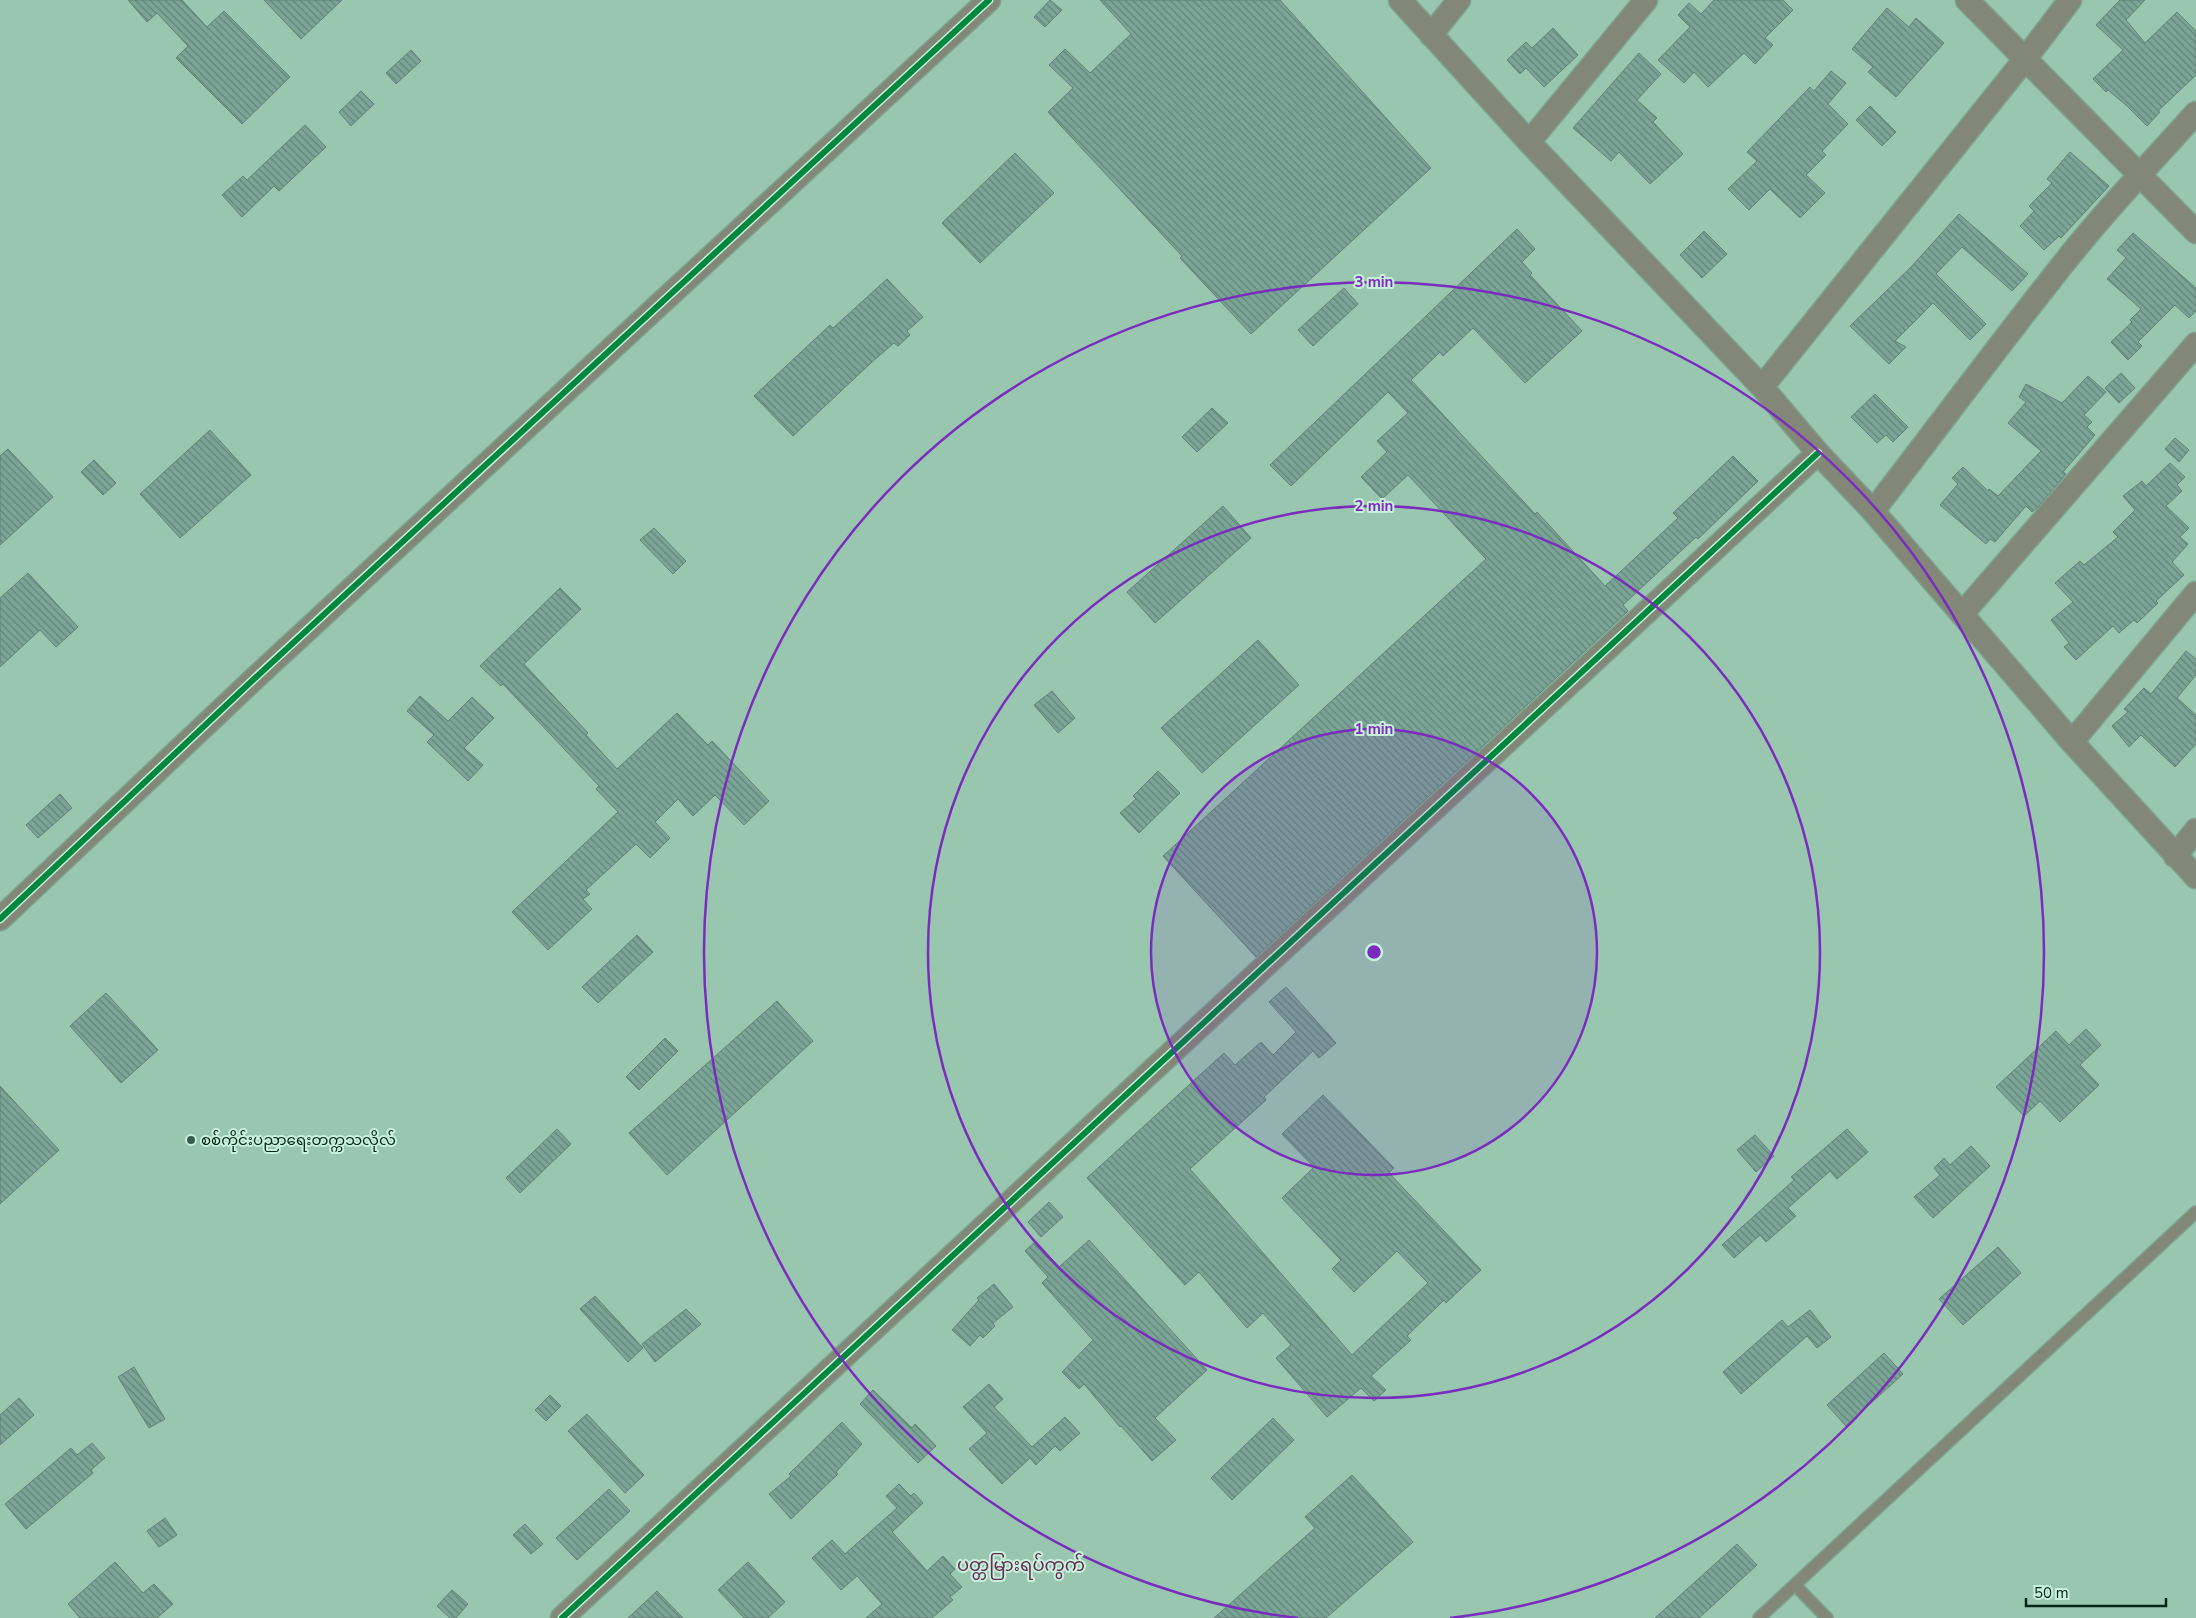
<svg xmlns="http://www.w3.org/2000/svg" width="2196" height="1618" font-family="'Nunito Sans','Noto Sans Myanmar',sans-serif">
<style>
.building{fill:url(#building-back-hatch);stroke:#638276}
.lines{fill:none;stroke-linecap:round;stroke-linejoin:round}
.lane-casing{stroke:#7da290;stroke-width:14}
.street-casing{stroke:#7da290;stroke-width:25}
.lane{stroke:#828778;stroke-width:11}
.street{stroke:#828778;stroke-width:22}
.cycleway-casing{stroke:#c8f1db;stroke-width:9}
.cycleway{stroke:#00873e;stroke-width:6}
.ring{fill:none;stroke:#7b2cbf;stroke-width:2.5}
.poi-dot{fill:#355d4b;stroke:#c8f1db;stroke-width:2}
.labels{text-anchor:middle;dominant-baseline:central;stroke-width:4;stroke-linejoin:round;paint-order:stroke}
.poi-label{font-size:15px;fill:#002415;stroke:#c8f1db;text-anchor:start}
.quarter-label{font-size:18px;fill:#652a52;stroke:#c8f1db}
.centre{fill:#7b2cbf;stroke:#c8f1db;stroke-width:2.5}
.ring-label{font-size:15px;text-anchor:middle;font-weight:bold;fill:#7b2cbf;stroke:#c8f1db;stroke-width:4;stroke-linejoin:round;paint-order:stroke}
</style>
<defs>
<pattern id="building-back-hatch" width="6" height="6" patternUnits="userSpaceOnUse" patternTransform="scale(1.25)"><rect width="6" height="6" fill="#7aa597"/><path d="M-1 5l2 2M0 0l6 6M5-1l2 2" fill="none" stroke="#62867a"/></pattern>
</defs>
<rect width="100%" height="100%" fill="#98c6af"/>
<!-- building -->
<path class="building" d="M128,0H182L207,27L224,11L290,77L242,124L176,58L188,46L157,13L147,22Z
M264,0H342L301,39Z
M1050,0L1062,10L1045,27L1034,17Z
M1100,0H1280L1431,168L1251,334L1180,258L1182,256L1048,112L1073,88L1049,65L1065,49L1090,73L1131,34Z
M1714,0H1783L1793,10L1765,38L1773,45L1755,64L1744,53L1708,87L1694,72L1684,83L1658,60L1690,27L1678,15L1689,3L1701,14Z
M2120,0H2145L2126,20L2145,43L2177,12L2196,31V75L2158,111L2160,112L2147,126L2127,106L2108,90L2106,92L2093,79L2123,50L2096,25Z
M1887,8L1909,27L1916,18L1944,43L1896,97L1868,72L1873,67L1852,49Z
M1553,28L1578,55L1544,87L1526,68L1520,74L1507,60L1526,42L1532,48Z
M411,50L421,61L396,84L386,73Z
M1639,53L1661,74L1637,100L1657,118L1653,122L1683,154L1650,184L1619,152L1611,161L1573,128Z
M1831,71L1846,83L1828,104L1848,124L1822,151L1826,155L1806,175L1825,193L1800,218L1770,189L1749,210L1728,189L1757,161L1747,152L1810,87L1814,91Z
M361,91L374,104L351,126L339,112Z
M1870,106L1896,132L1882,146L1856,120Z
M305,125L326,147L279,191L274,186L242,217L222,195L243,176L247,180Z
M2070,152L2109,186L2061,238L2059,236L2044,250L2020,226L2034,211L2029,206L2052,183L2047,179Z
M1015,153L1054,193L980,263L942,223Z
M1959,214L2028,274L2012,291L1962,247L1936,274L1986,324L1970,340L1933,303L1895,341L1906,347L1889,364L1850,326L1911,267Z
M1517,229L1535,249L1522,262L1532,273L1530,275L1582,331L1525,383L1473,328L1443,356L1440,352L1411,380L1535,514L1537,512L1605,586L1678,518L1673,513L1733,456L1758,481L1698,539L1696,537L1623,605L1628,611L1256,957L1163,856L1486,559L1408,475L1382,499L1361,477L1387,452L1377,441L1408,413L1388,392L1291,486L1270,465Z
M1704,231L1727,254L1702,278L1680,255Z
M2133,233L2196,288V311L2189,318L2175,305L2138,342L2142,346L2128,360L2111,342L2132,322L2130,320L2141,309L2107,279L2126,258L2117,250Z
M887,279L923,317L907,331L910,335L898,346L894,343L872,362L793,436L754,396L830,325L833,328Z
M1344,288L1358,304L1313,346L1298,330Z
M2121,373L2135,388L2119,403L2105,388Z
M2088,376L2106,392L2084,415L2092,422L2087,427L2095,435L2063,472L2066,474L2039,506L2032,512L2026,506L1995,542L1990,539L1986,544L1940,505L1958,484L1952,478L1963,467L1988,491L1989,489L1998,496L2041,451L2008,423L2026,402L2019,397L2026,384L2062,403Z
M1875,394L1908,427L1893,442L1886,435L1877,443L1851,417Z
M1212,408L1228,423L1197,452L1182,437Z
M210,430L251,475L180,538L140,494Z
M2175,438L2189,450L2179,462L2165,449Z
M8,449L53,497L0,545V456Z
M94,460L116,483L103,495L81,472Z
M2170,463L2185,477L2177,485L2182,491L2166,506L2189,528L2180,537L2188,544L2172,562L2184,575L2156,601L2158,603L2137,623L2134,620L2119,633L2113,626L2076,660L2064,647L2069,643L2051,620L2073,602L2055,583L2080,561L2084,565L2118,537L2113,532L2135,510L2123,496L2142,481L2146,486Z
M1223,506L1251,538L1155,623L1127,592Z
M654,528L686,561L673,574L640,540Z
M28,573L78,627L56,647L40,630L0,667V598Z
M560,588L581,609L524,664L588,733L586,735L617,769L677,713L708,745L712,741L769,801L744,825L715,795L693,816L678,799L655,822L670,838L650,858L636,844L586,890L590,894L583,899L592,909L548,950L512,912L618,812L596,789L599,786L503,684L501,686L480,666Z
M1258,640L1299,685L1202,773L1161,728Z
M2186,651L2196,659V675L2177,698L2196,715V744L2175,767L2141,735L2129,747L2112,726L2128,712L2124,709L2144,688L2151,694Z
M1052,691L1075,718L1058,733L1034,705Z
M420,696L448,721L472,697L494,718L464,748L483,765L468,781L427,742L434,735L407,711Z
M1158,771L1180,793L1139,833L1120,813L1136,799L1133,796Z
M60,794L72,808L38,838L26,825Z
M637,935L653,952L598,1003L582,987Z
M1286,987L1336,1043L1319,1058L1313,1051L1264,1097L1266,1100L1190,1169L1352,1355L1428,1283L1397,1251L1354,1292L1332,1269L1341,1260L1282,1198L1314,1167L1282,1134L1323,1095L1394,1168L1389,1173L1481,1270L1446,1303L1444,1300L1407,1336L1411,1340L1371,1376L1386,1390L1374,1401L1361,1388L1327,1417L1276,1358L1291,1345L1263,1313L1247,1328L1199,1272L1185,1285L1087,1178L1224,1053L1235,1065L1261,1042L1273,1055L1296,1032L1269,1002Z
M106,993L158,1050L121,1083L70,1026Z
M777,1001L813,1041L667,1175L629,1133Z
M2086,1029L2101,1045L2080,1065L2099,1085L2060,1122L2040,1101L2024,1116L1996,1087L2056,1031L2069,1045Z
M665,1038L678,1051L639,1090L626,1077Z
M0,1086L59,1150L0,1204Z
M557,1129L571,1144L520,1193L506,1178Z
M1847,1129L1868,1152L1837,1179L1830,1171L1788,1208L1796,1216L1766,1242L1760,1235L1734,1258L1722,1245L1794,1180L1791,1177Z
M1755,1135L1774,1156L1756,1172L1737,1150Z
M1971,1146L1990,1166L1933,1218L1914,1197L1940,1175L1934,1168L1944,1158L1950,1165Z
M1049,1202L1063,1217L1041,1237L1028,1222Z
M1089,1240L1207,1370L1155,1418L1176,1440L1152,1461L1121,1426L1120,1427L1084,1384L1079,1389L1062,1372L1093,1340L1042,1283L1048,1277L1025,1251L1036,1241L1059,1267Z
M1998,1247L2021,1273L1963,1325L1939,1299Z
M994,1284L1013,1307L993,1323L995,1326L983,1338L980,1335L970,1346L952,1330L979,1300L977,1298Z
M595,1296L643,1348L628,1362L580,1309Z
M686,1309L701,1324L655,1362L642,1344Z
M1810,1310L1831,1337L1817,1348L1807,1336L1741,1394L1723,1372L1782,1320L1788,1327Z
M1884,1353L1903,1374L1846,1426L1827,1405Z
M134,1367L165,1419L149,1428L118,1377Z
M989,1384L1003,1399L994,1407L1032,1447L1065,1417L1080,1433L1060,1451L1055,1446L1036,1465L1030,1458L1002,1484L969,1449L987,1433L963,1407Z
M873,1390L912,1428L915,1424L936,1446L918,1463L860,1404Z
M550,1395L561,1406L546,1421L535,1410Z
M19,1398L34,1415L0,1445V1415Z
M587,1414L644,1475L625,1493L568,1431Z
M1273,1418L1294,1440L1232,1500L1211,1478Z
M842,1422L862,1444L836,1472L838,1474L791,1519L769,1494L791,1476L789,1474Z
M92,1443L105,1458L91,1470L93,1473L26,1529L5,1504L71,1448L77,1455Z
M1352,1475L1413,1542L1326,1618H1214L1315,1528L1305,1517Z
M899,1484L911,1496L914,1493L923,1503L892,1532L927,1571L943,1556L955,1569L950,1574L962,1587L950,1597L953,1600L932,1618H866L882,1604L857,1576L841,1590L812,1558L832,1540L845,1554L897,1508L886,1496Z
M609,1489L630,1511L577,1560L556,1538Z
M165,1518L177,1535L159,1547L147,1531Z
M525,1524L543,1544L531,1554L513,1535Z
M1737,1544L1757,1565L1699,1618H1655Z
M115,1562L143,1593L154,1584L173,1604L157,1618H80L68,1604Z
M748,1562L785,1602L768,1618H744L718,1590Z
M452,1590L468,1604L456,1618H450L437,1606Z
M657,1591L683,1618H628Z"/>
<g class="lines">
<defs>
<path id="lane" d="M1795,1585L1827,1618
M1759,1618L2196,1212"/>
<path id="street" d="M1400,0L1529,142L1762,387L1818,453L1873,511L2072,742L2196,877
M1967,0L2196,232
M1431,35L1459,0
M1529,142L1646,0
M1762,387L2026,58L2070,0
M1873,511C1932,435 1989,358 2049,282C2094,223 2146,168 2196,113
M1962,614L2196,344
M2072,742L2196,593
M2175,856L2196,830
M0,919L254,679L989,0
M562,1618L1818,453"/>
</defs>
<!-- lane casing -->
<use href="#lane" class="lane-casing"/>
<!-- street casing -->
<use href="#street" class="street-casing"/>
<!-- lane -->
<use href="#lane" class="lane"/>
<!-- street -->
<use href="#street" class="street"/>
<defs>
<path id="cycleway" d="M0,919L254,679L989,0
M562,1618L1818,453"/>
</defs>
<!-- cycleway casing -->
<use href="#cycleway" class="cycleway-casing"/>
<!-- cycleway -->
<use href="#cycleway" class="cycleway"/>
</g>
<!-- distance rings -->
<circle cx="1374" cy="952" r="223" fill="#7b2cbf" fill-opacity=".12"/>
<g class="ring">
<circle cx="1374" cy="952" r="223"/>
<circle cx="1374" cy="952" r="446"/>
<path d="M1298 1618A670 670 0 1 1 1450 1618"/>
</g>
<!-- markers -->
<circle class="poi-dot" cx="191" cy="1140" r="5"/>
<g class="labels">
<!-- poi labels -->
<g class="poi-label">
<text x="201" y="1140">စစ်ကိုင်းပညာရေးတက္ကသလိုလ်</text>
</g>
<!-- quarter labels -->
<g class="quarter-label">
<text x="1021" y="1565">ပတ္တမြားရပ်ကွက်</text>
</g>
</g>
<circle cx="1374" cy="952" r="8" class="centre"/>
<g class="ring-label">
<text x="1374" y="287">3 min</text>
<text x="1374" y="511">2 min</text>
<text x="1374" y="734">1 min</text>
</g>
<!-- scale -->
<path d="M2026 1598v8h140v-8" fill="none" stroke="#002415" stroke-width="2.5"/>
<text x="2034" y="1598" font-size="15" fill="#002415" stroke="#c8f1db" stroke-width="4" paint-order="stroke">50 m</text>
</svg>
